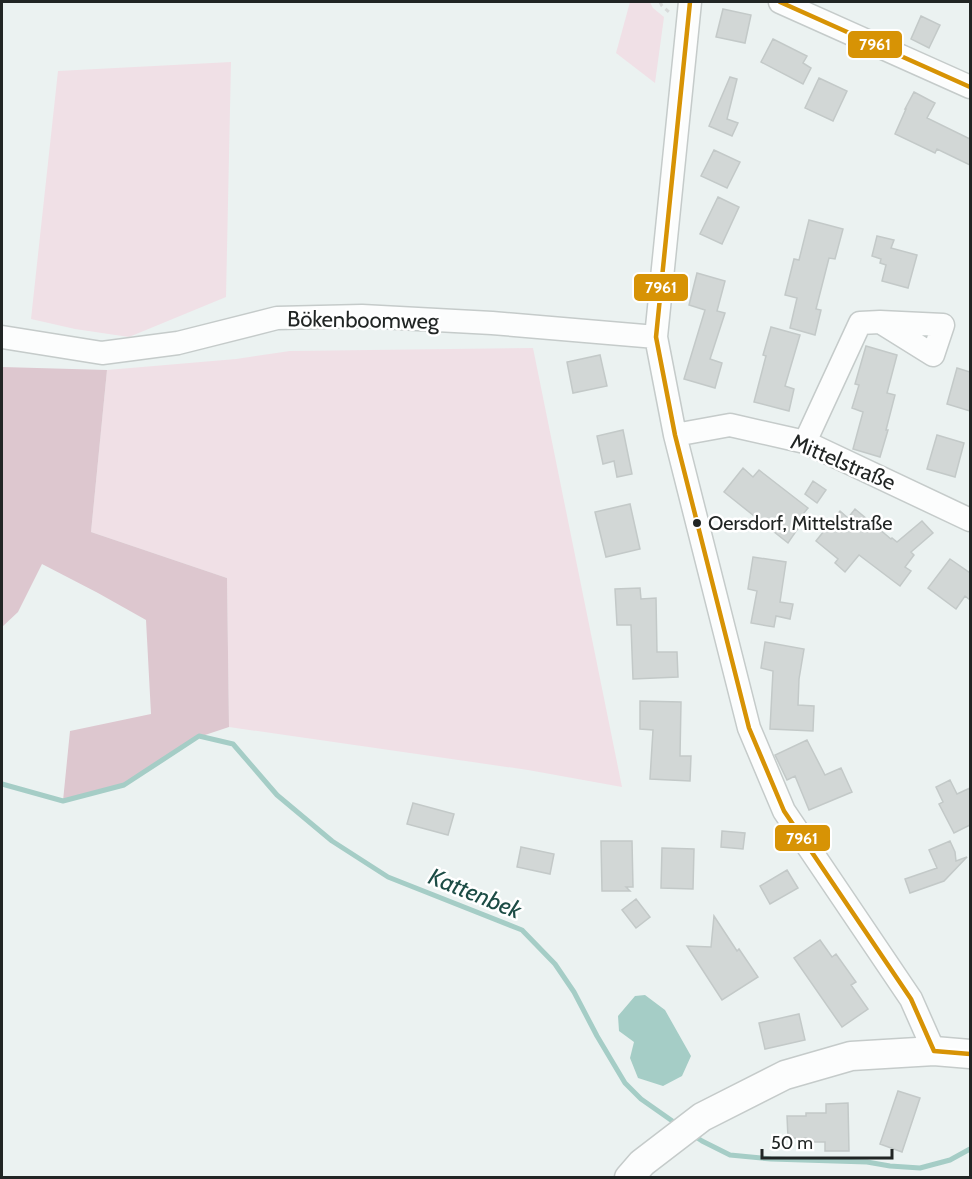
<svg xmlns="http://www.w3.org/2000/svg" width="972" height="1179" font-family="Cabin,sans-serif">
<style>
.green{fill:#f0e0e6}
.forest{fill:#ddc7cf}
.water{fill:#a5cdc6}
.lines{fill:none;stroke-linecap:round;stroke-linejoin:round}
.stream{stroke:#a5cdc6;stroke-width:5}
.building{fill:#d2d7d6;stroke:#c3c9c8;stroke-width:1.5}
.minor-casing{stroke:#c5cbca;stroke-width:25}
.major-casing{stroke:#c5cbca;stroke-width:31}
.path{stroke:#d8dada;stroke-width:3;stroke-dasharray:4.5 4.5;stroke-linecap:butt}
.minor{stroke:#fcfdfd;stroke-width:22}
.major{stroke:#fcfdfd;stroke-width:28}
.bus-1-casing{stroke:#fff;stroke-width:9}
.bus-1{stroke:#d79305;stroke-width:4.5}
.bus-dot{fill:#212524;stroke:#fff;stroke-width:2}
.labels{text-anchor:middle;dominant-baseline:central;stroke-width:5;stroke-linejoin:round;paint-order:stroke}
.bus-label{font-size:20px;fill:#212524;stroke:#fff;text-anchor:start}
.street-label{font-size:22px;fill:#212524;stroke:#fff}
.water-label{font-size:24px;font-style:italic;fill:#1c4c45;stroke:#fff}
.line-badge{stroke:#fff;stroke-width:2}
.badge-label{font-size:16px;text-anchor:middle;font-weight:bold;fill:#fff}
</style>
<rect width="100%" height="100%" fill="#ebf2f1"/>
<!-- green -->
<path class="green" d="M630,2H650L653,8L664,17L655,83L616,53Z
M231,62L226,297L129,337L75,329L31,319L58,71Z
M533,348L622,787L528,770L229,727L227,578L91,532L107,370L236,359L290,351Z"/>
<!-- forest -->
<path class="forest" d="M2,367L107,370L91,532L227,578L229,727L199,737L124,785L63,801L70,731L151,714L146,620L98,593L42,564L18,612L2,627Z"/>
<!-- water -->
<path class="water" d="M645,995L665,1010L691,1056L682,1076L663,1086L638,1078L630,1058L634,1042L619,1031L618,1016L635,996Z"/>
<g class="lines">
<!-- stream -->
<path class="stream" d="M2,784L63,801L124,785L199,736L233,744L277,795L332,841L388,877L522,930L555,964L574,992L597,1036L625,1083L641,1099L678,1125
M693,1135L702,1141L730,1155L771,1159L867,1162L890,1166L920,1168L950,1160L970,1149"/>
</g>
<!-- building -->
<path class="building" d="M723,9L751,15L745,43L716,37Z
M921,16L940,25L929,48L911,39Z
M773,39L807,56L803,63L811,68L803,84L761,62Z
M730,77L737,79L727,119L738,123L732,136L709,126Z
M819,78L847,91L833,121L805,108Z
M914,92L935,103L927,118L970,139V165L937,149L935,153L895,134L906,109H905Z
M714,150L740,162L727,188L701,176Z
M718,197L739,207L722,244L700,234Z
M809,220L843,229L835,259L829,258L816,309L821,310L815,335L790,328L797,298L785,295L794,259L799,260Z
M877,236L894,240L891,248L917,255L908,288L882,281L886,265L880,263L881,259L872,256Z
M697,273L725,281L717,311L725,313L710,359L722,363L715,388L684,379L705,310L689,305Z
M771,327L800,335L785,386L794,389L789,411L754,402L766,356L763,355Z
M866,346L897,355L887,393L895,395L886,430H888L880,457L853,449L863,412L852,408L859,385L855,384Z
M600,355L607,386L573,393L567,362Z
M957,368L970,372V411L947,404Z
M623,430L632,474L617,477L614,461L603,464L597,436Z
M937,435L964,443L955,477L927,469Z
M743,468L753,477L759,470L808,508L795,524L799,527L788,543L724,492Z
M813,481L826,490L817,503L805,494Z
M630,504L640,549L606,557L595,512Z
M855,509L891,539L892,538L897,542L922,521L933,533L911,552L914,555L905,567L911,571L900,586L859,555L845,572L835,563L838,559L816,541L840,511L848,518Z
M753,557L786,562L780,602L793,604L790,619L776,616L774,627L751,623L757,591L748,589Z
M950,559L970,573V600L965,596L956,609L928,588Z
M640,588L641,599L656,598L657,652H677L678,677L633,679L631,625H617L615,589Z
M765,642L804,649L799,679L798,705L814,706L813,731L770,729L773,671L761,668Z
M640,701L681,702L680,756H691L690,781L650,779L653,730L640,729Z
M807,740L825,775L841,768L852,792L809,810L795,776L787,780L775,755Z
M950,780L957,794L970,788V825L954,833L939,804L943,802L936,787Z
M413,803L454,814L448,835L407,824Z
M722,831L745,833L743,849L721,847Z
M601,841H632L633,887H626L630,891H602Z
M950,841L955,852L956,861L967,857L944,881L910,893L905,879L937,868L929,850Z
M521,847L554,854L550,874L517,867Z
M662,848L694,849L693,889L661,888Z
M787,870L798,888L770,904L760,886Z
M636,899L650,917L636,928L622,910Z
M714,916L737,951L739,949L758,977L722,1000L687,946L711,947Z
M820,940L832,957L836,954L856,982L851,985L868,1009L842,1027L794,958Z
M799,1014L805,1040L765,1049L759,1023Z
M898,1091L920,1098L902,1152L880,1144Z
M848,1103L849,1151H825V1142H807L806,1138H788L787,1116H806V1113H826V1104Z"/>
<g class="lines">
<defs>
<path id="minor" d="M690,2L656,337L675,435L749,728L784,811L911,999L934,1051
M780,2L970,87
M2,337L102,353L178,343L277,318L362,316L492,323L656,337
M675,435L730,425L805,442L970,520
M805,442L860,323L880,322L933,355L943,325L880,322"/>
<path id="major" d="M629,1178L642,1163L702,1117L785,1075L851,1056L934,1051L970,1054"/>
</defs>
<!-- minor casing -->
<use href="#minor" class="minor-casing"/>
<!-- major casing -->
<use href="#major" class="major-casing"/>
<!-- path -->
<path class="path" d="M660,2L662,6L669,12"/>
<!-- minor -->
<use href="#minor" class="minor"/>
<!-- major -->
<use href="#major" class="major"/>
<defs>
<path id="bus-1" d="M690,2L656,337L675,435L749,728L784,811L911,999L934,1051L970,1054
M780,2L970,87"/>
</defs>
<!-- bus-1 casing -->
<use href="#bus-1" class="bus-1-casing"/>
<!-- bus-1 -->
<use href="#bus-1" class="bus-1"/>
</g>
<!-- markers -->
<circle class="bus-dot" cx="697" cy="523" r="5"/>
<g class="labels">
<!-- bus labels -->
<g class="bus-label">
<text x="708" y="523">Oersdorf, Mittelstraße</text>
</g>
<!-- street labels -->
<g class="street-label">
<text transform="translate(363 320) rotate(1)">Bökenboomweg</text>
<text transform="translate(843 462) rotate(23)">Mittelstraße</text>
</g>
<!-- water labels -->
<g class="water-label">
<text transform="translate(475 893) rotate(22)">Kattenbek</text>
</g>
</g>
<g class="line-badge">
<rect x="847" y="30" width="56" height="29" rx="6" fill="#d79305"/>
<rect x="633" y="273" width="56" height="29" rx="6" fill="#d79305"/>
<rect x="774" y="824" width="57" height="28" rx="6" fill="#d79305"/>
</g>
<g class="badge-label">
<text x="875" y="50">7961</text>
<text x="661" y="293">7961</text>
<text x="802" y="844">7961</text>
</g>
<!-- border -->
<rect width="972" height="1179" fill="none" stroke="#212524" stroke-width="6"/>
<!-- scale -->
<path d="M762 1149v9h130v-9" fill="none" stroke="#212524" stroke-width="3"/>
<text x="771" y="1149" font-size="18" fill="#212524" stroke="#ffffff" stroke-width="4.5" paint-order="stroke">50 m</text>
</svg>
